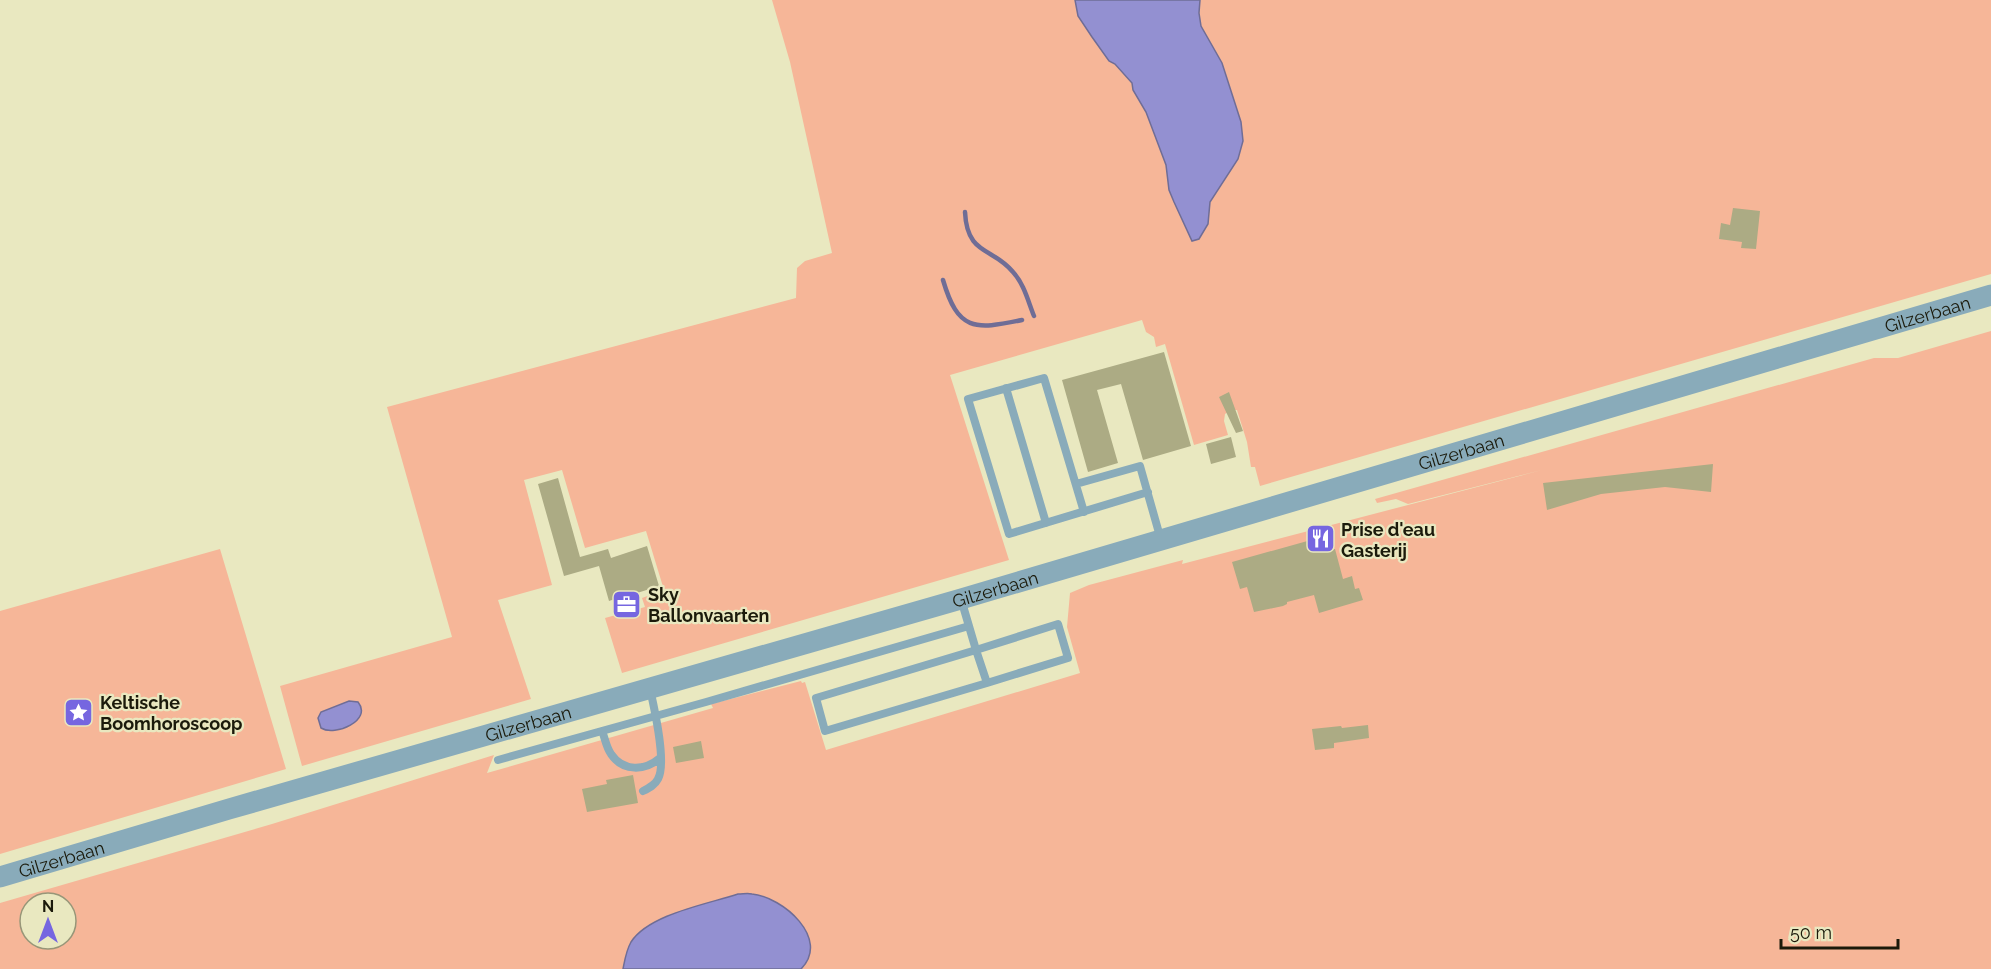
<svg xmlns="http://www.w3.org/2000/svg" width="1991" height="969" font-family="Raleway,sans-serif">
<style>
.green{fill:#f6b698;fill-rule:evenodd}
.water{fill:#9390d1;stroke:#6f6d96;stroke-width:1.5}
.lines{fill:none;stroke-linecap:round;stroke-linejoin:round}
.stream{stroke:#6f6d96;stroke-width:4.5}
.building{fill:#acab84}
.service{stroke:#89abba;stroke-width:8}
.tertiary{stroke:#89abba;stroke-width:21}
.labels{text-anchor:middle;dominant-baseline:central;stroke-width:4.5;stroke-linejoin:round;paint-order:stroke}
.street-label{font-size:18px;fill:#1b1a0b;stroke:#e9e8c0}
.poi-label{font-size:18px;font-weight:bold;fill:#1b1a0b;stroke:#e9e8c0;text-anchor:start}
</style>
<rect width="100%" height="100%" fill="#e9e8c0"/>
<!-- green -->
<path class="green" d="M772,0H1991V274L1260,486L1255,467H1251L1247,442L1237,410H1231L1225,414L1224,421L1228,435L1194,445L1165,344L1156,347L1154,337L1146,332L1142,320L950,375L1009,560L622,673L605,618L645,607L642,598L664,590L646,531L585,548L562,470L524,480L552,585L498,600L531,699L302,766L280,686L452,637L387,407L796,298L797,268L805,261L832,253L790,62Z
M1991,331V969H0V903L272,824L494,755L487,773L713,708L711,704L801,681L802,683L805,682L826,750L1080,673L1067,627L1070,593L1089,585L1183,560L1182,564L1542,470L1408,504L1396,499L1377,503L1375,499L1874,358H1898ZM30,903H66V939H30Z
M220,549L286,769L0,854V611Z"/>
<!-- water -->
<path class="water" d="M1075,0H1200L1199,13L1201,26L1222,63L1241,122L1243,141L1238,159L1210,202L1208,224L1199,239L1192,241L1174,202L1169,190L1166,165L1146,112L1133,90L1132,83L1115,64L1109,61L1092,37L1078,16Z
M349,701L358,702C373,720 335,737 321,728L318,718L321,712Z
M738,894C743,894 748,893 752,894C783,897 831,939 801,969H623C625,959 626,951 631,942C649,914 708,904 738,894Z"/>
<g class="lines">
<!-- stream -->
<path class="stream" d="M965,212C967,256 993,247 1013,272C1024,284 1028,301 1034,316
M943,280C958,331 974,330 1022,320"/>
</g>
<!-- building -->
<path class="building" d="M1733,208L1760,211L1756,249L1741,248L1742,242L1719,239L1721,223L1730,225Z
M1164,352L1191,446L1143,460L1121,384L1097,390L1118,463L1088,472L1062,380Z
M1229,392L1243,431L1236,433L1219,397Z
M1231,437L1236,457L1211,464L1206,444Z
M1713,464L1711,492L1665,487L1601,494L1547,510L1543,483Z
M558,478L580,557L608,549L611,558L647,546L659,586L634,594L637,607L619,612L615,599L609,601L599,566L564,576L538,484Z
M1327,531L1332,549H1335L1343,579L1352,576L1355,589L1359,588L1363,600L1319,613L1314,595L1287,602V604L1283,606L1254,612L1247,587L1240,589L1232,562L1311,540L1310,536Z
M1368,725L1369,738L1334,743V748L1315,750L1312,729L1341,726L1342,728Z
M701,741L704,758L676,763L673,747Z
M633,775L638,803L587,812L582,789L607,784L606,780Z"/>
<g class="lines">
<!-- service -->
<path class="service" d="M1006,388L1046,523
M1076,484L1140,466L1161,540
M1084,512L1044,378L968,399L1009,534L1148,492
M961,599L976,650L1058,624L1068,658L987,683L976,650L816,698L825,731L987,683
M602,731C605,738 606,747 611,754C623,772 645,771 660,758
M498,760L706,702L969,626
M643,791C649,788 655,785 658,779C667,763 654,707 650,689"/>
<!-- tertiary -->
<path class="tertiary" id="s1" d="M0,877L229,809L961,599L1991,295"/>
</g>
<!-- icons -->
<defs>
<symbol id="restaurant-square" viewBox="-11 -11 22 22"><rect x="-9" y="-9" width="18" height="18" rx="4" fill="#7666e0" stroke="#e9e8c0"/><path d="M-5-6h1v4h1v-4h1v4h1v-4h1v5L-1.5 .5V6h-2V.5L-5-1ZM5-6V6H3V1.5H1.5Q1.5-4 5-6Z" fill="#fff"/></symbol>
<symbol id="office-square" viewBox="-11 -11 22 22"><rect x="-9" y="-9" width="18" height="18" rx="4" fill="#7666e0" stroke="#e9e8c0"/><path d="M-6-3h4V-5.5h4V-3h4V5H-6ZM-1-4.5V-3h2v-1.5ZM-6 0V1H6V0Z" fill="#fff"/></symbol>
<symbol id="sight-square" viewBox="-11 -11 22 22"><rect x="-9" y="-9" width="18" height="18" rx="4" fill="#7666e0" stroke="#e9e8c0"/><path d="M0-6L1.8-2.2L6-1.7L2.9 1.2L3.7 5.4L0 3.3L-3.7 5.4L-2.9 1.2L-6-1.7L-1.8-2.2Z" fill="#fff"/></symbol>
</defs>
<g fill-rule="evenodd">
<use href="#restaurant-square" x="1304" y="522" width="33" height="33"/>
<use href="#office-square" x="610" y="588" width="33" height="33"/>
<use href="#sight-square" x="62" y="696" width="33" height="33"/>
</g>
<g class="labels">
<!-- street labels -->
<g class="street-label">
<text stroke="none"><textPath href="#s1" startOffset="2008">Gilzerbaan</textPath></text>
<text stroke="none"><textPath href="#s1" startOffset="1522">Gilzerbaan</textPath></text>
<text stroke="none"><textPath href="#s1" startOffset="1036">Gilzerbaan</textPath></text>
<text stroke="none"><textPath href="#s1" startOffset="550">Gilzerbaan</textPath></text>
<text stroke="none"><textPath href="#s1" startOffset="64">Gilzerbaan</textPath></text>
</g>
<!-- poi labels -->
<g class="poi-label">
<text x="1341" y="529">Prise d'eau<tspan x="1341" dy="21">Gasterij</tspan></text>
<text x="648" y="594">Sky<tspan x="648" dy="21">Ballonvaarten</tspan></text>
<text x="100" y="702">Keltische<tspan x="100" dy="21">Boomhoroscoop</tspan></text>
</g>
</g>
<!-- north arrow -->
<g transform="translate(48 921)"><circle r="28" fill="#e9e8c0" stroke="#979678" stroke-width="1.5"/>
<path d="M0-4.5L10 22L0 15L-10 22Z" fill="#7666e0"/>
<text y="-9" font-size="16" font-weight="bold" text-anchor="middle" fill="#1b1a0b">N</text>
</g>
<!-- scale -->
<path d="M1781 939v9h117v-9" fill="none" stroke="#1b1a0b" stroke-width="3"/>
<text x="1790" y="939" font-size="18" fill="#1b1a0b" stroke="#e9e8c0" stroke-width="4.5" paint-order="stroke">50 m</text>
</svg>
